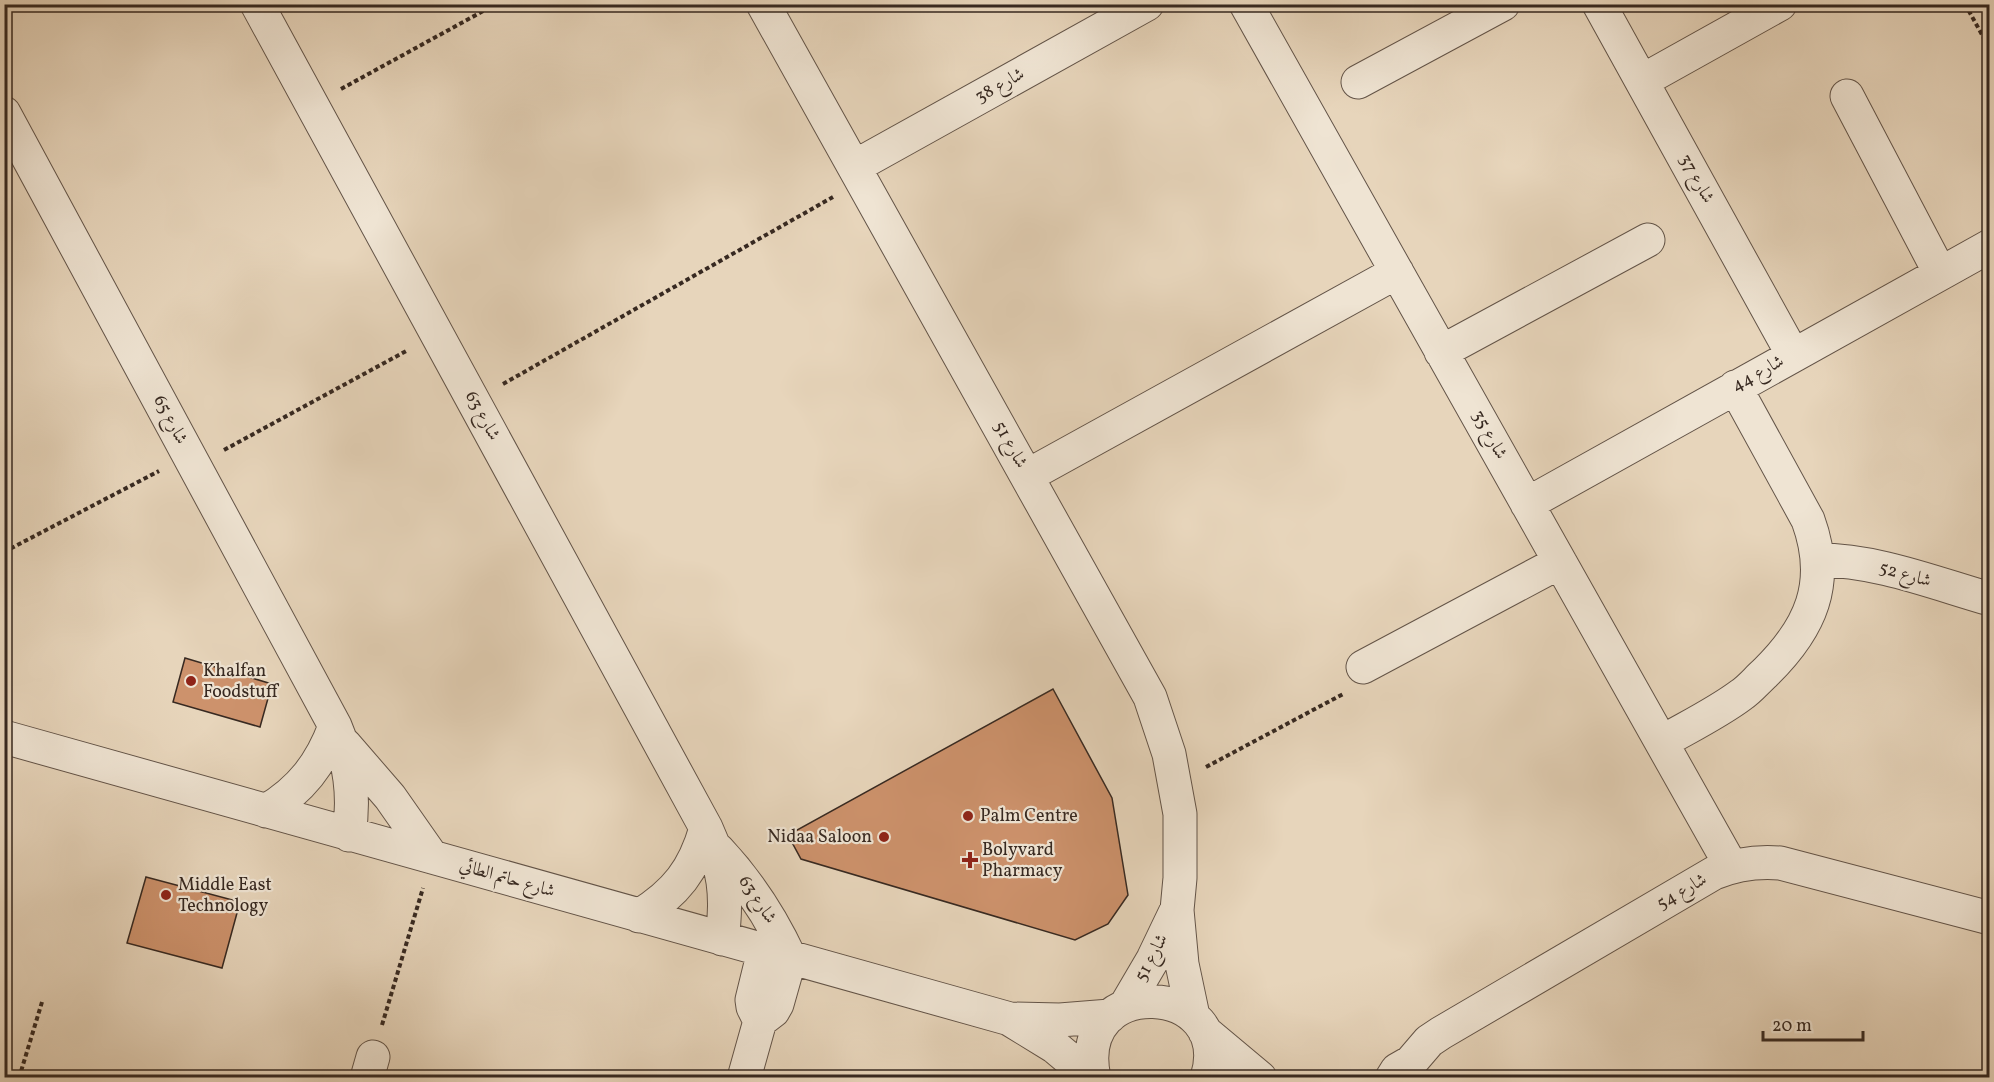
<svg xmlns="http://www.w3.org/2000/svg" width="1994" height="1082" font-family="Vollkorn,Amiri,serif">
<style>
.building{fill:#cd926c;stroke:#372921;stroke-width:1.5}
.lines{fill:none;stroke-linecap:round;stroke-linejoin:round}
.minor-casing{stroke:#635448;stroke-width:35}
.path{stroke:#372921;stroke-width:4;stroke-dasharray:4.5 3;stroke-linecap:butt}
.minor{stroke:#efe4d3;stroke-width:33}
.poi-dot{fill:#8f2418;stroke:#efe4d3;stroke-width:2}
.labels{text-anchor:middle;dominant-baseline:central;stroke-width:4.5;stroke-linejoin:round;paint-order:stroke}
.street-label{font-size:18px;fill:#372921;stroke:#efe4d3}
.poi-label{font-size:18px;fill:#372921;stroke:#efe4d3;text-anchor:start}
</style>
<rect width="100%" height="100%" fill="#e7d5bb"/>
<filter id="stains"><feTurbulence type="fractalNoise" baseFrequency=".00333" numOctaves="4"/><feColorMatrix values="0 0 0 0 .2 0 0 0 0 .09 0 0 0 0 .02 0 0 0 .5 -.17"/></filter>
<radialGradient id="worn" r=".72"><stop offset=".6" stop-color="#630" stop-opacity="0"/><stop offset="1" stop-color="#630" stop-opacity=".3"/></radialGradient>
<!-- building -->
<path class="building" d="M185,658L272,684L260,727L173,702Z
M1053,689L1112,798L1128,895L1108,924L1075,940L801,859L788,835Z
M146,877L240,902L222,968L127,943Z"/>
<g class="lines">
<defs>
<path id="minor" d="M257,4L706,828C724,867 728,896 722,939
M763,4L1150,697L1169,754L1180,814V878L1177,910L1182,964L1193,1016
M1246,4L1731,866
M1599,4L1793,355
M1642,81L1780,4
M1358,82L1503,4
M1847,96L1940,273
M4,113L335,726C350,762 355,795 349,835
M854,167L1147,4
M1441,352L1648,240
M1027,476L1397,272
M1527,504L1990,246
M1818,560C1877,560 1934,583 1990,599
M1363,667L1560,562
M4,737L1010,1019L1060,1020L1110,1016
M1662,742C1688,727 1717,713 1741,695C1750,689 1757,680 1765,673C1811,628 1831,583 1808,520L1735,387
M345,745L390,797L432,857
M266,811C301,790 321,764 335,726
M718,850C749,883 771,917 790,958L777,1004L773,1011L760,1021L744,1078
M639,916C676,893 694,870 706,828
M1126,1005L1153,959L1176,911
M1011,1020L1055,1047L1092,1078
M760,1021L753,1007L752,1000L764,951
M1205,1032L1260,1078
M367,1078L373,1057
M1094,1078C1071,971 1237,981 1207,1078
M1392,1078L1397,1070L1411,1062L1429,1041L1441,1033L1714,873C1736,864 1756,861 1780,863L1990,918"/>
</defs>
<!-- minor casing -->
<use href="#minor" class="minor-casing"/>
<!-- path -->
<path class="path" d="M1965,4L1990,49
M341,89L496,4
M503,384L833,197
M224,450L408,350
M4,552L159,471
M1206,767L1345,693
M382,1025L423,888
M19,1078L42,1002"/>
<!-- minor -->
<use href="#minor" class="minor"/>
</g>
<!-- markers -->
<g class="poi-dot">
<circle cx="191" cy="681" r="6"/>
<circle cx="968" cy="816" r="6"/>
<circle cx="884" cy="837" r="6"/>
<path d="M967 851h6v6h6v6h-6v6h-6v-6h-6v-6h6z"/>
<circle cx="166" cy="895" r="6"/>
</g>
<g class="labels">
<!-- street labels -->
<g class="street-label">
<text transform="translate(1000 86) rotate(-29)">شارع 38</text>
<text transform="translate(1696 179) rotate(61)">شارع 37</text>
<text transform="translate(1758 374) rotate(-29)">شارع 44</text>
<text transform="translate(482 416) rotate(61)">شارع 63</text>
<text transform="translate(170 420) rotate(62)">شارع 65</text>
<text transform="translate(1489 435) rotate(61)">شارع 35</text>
<text transform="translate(1010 445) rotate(61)">شارع 51</text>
<text transform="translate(1905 575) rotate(16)">شارع 52</text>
<text transform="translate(507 879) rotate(16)">شارع حاتم الطائي</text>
<text transform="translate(1682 892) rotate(-30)">شارع 54</text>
<text transform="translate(757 900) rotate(56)">شارع 63</text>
<text transform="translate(1152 958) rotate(-62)">شارع 51</text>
</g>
<!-- poi labels -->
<g class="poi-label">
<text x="203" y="671">Khalfan<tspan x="203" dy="21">Foodstuff</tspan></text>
<text x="980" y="816">Palm Centre</text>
<text x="872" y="837" text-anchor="end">Nidaa Saloon</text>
<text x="982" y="850">Bolyvard<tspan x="982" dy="21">Pharmacy</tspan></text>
<text x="178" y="885">Middle East<tspan x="178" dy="21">Technology</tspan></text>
</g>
</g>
<!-- margin -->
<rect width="1994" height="1082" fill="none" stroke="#e7d5bb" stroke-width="24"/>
<rect x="6" y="6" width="1982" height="1070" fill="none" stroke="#372921" stroke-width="3"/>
<rect x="12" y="12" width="1970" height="1058" fill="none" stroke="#372921" stroke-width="1.5"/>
<!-- scale -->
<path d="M1763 1031v9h100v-9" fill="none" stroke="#372921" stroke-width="3"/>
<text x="1772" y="1031" font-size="18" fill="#372921" stroke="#efe4d3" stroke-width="4.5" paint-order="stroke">20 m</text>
<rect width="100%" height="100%" filter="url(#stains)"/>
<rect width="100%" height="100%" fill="url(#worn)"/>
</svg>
